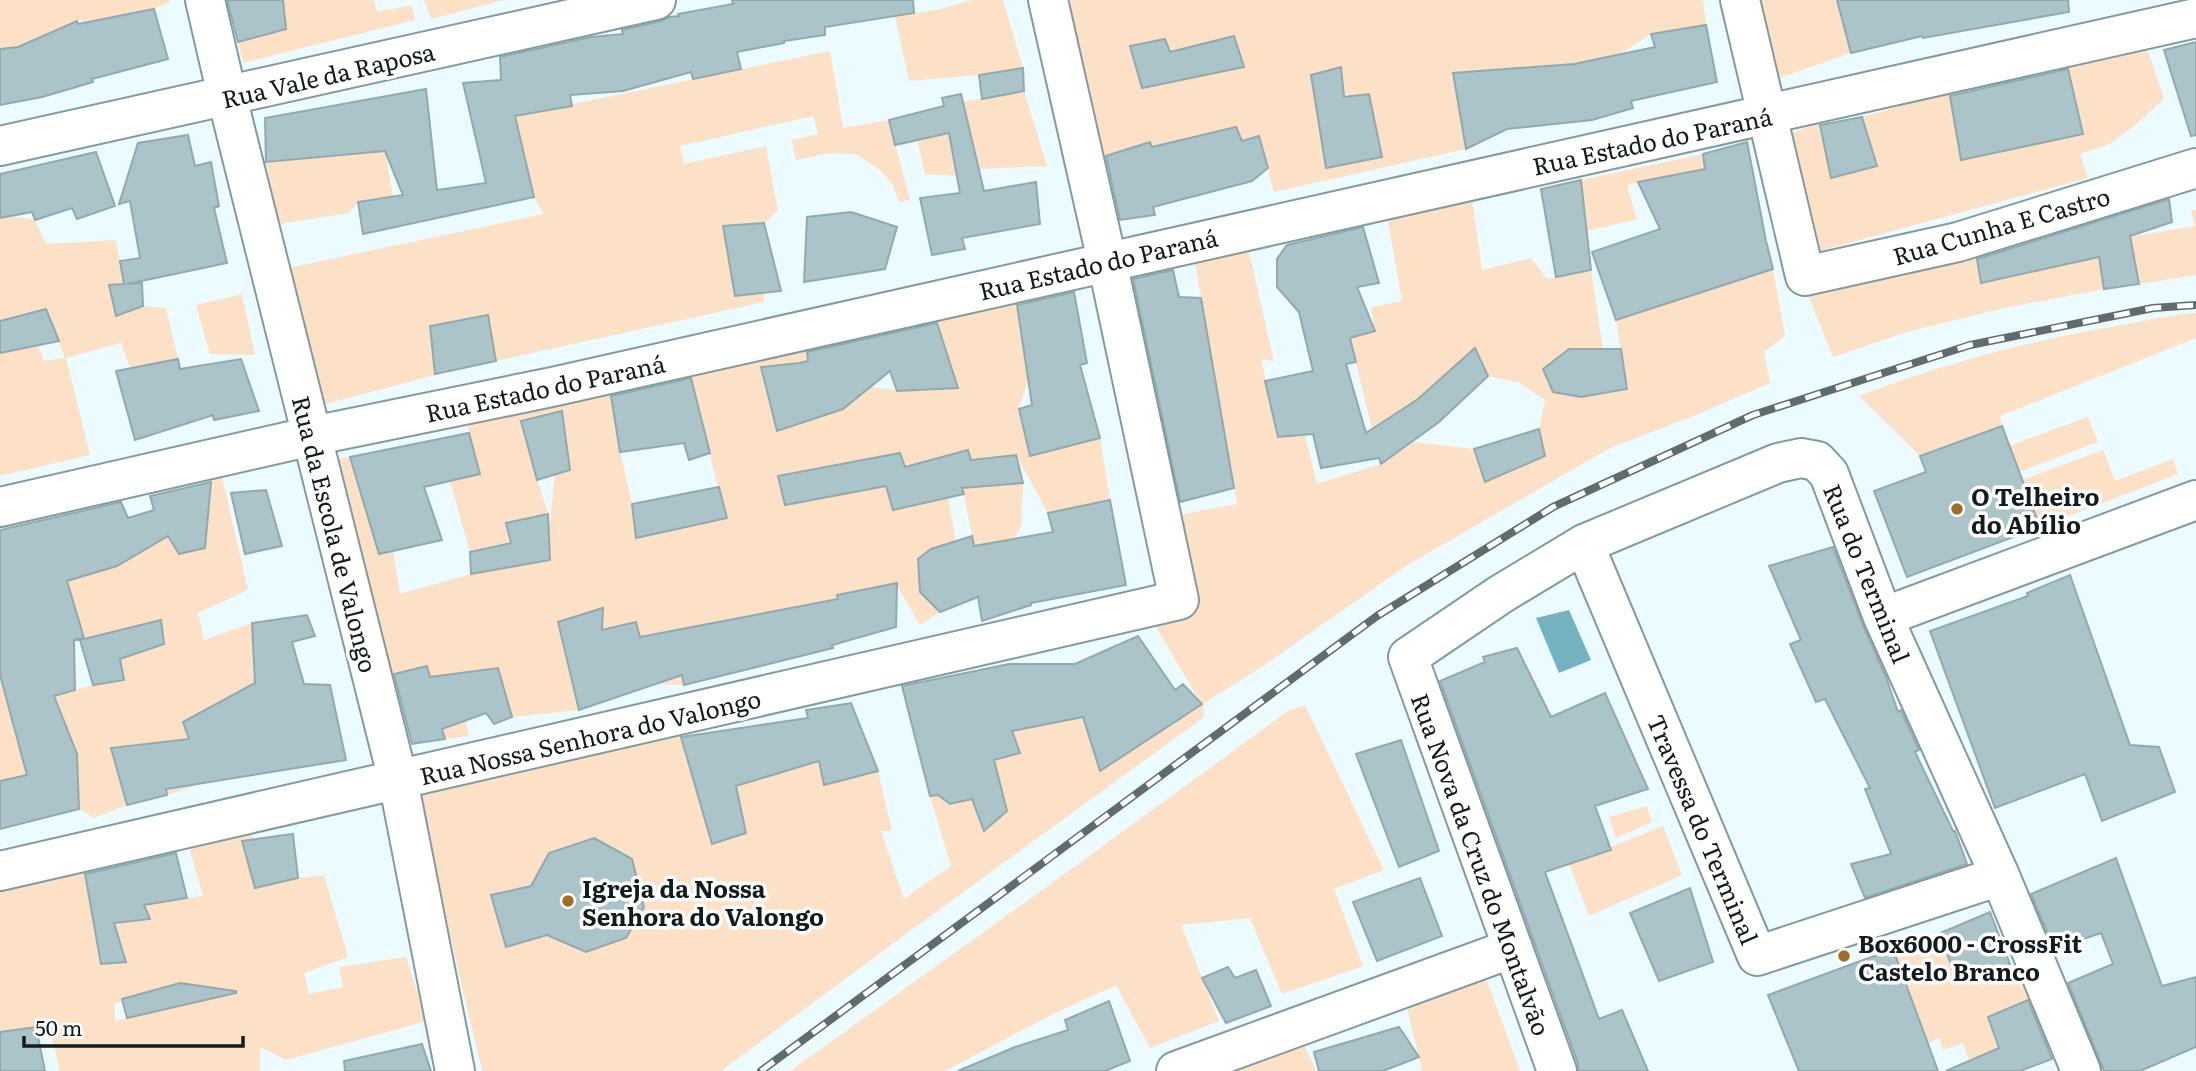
<svg xmlns="http://www.w3.org/2000/svg" width="2196" height="1071" font-family="Literata,serif">
<style>
.green{fill:#fce1c7;fill-rule:evenodd}
.water{fill:#74b2bf}
.building{fill:#aac4c9;stroke:#91aab0;stroke-width:2}
.lines{fill:none;stroke-linecap:round;stroke-linejoin:round}
.minor-casing{stroke:#829ba1;stroke-width:42}
.minor{stroke:#fff;stroke-width:38}
.rail-casing{stroke:#5f6b6d;stroke-width:8}
.rail{stroke:#fff;stroke-width:5;stroke-dasharray:16;stroke-linecap:butt}
.poi-dot{fill:#a46c29;stroke:#fff;stroke-width:2.5}
.labels{text-anchor:middle;dominant-baseline:central;stroke-width:7;stroke-linejoin:round;paint-order:stroke}
.street-label{font-size:24px;fill:#121c1e;stroke:#fff}
.poi-label{font-size:24px;font-weight:bold;fill:#121c1e;stroke:#fff;text-anchor:start}
</style>
<rect width="100%" height="100%" fill="#ebfbff"/>
<!-- green -->
<path class="green" d="M0,0H170V2L154,9L97,20L77,21L34,40L29,46L0,49Z
M283,0H374L377,12L411,5L415,20L243,63L238,42L286,29Z
M424,0H504L431,19Z
M973,0H1003L1023,68L979,75L909,81L895,16L936,10Z
M1066,0H1703L1706,25L1651,34L1618,55L1578,63L1453,73L1466,149L1274,192L1259,137L1242,141L1236,127L1170,143L1163,177L1150,142L1101,157Z
M1761,0H1845L1837,2L1851,53L1779,78Z
M2146,45L2164,99L2133,127L2109,144L2080,154L2088,178L1819,251L1789,134L1820,122L1832,178L1877,166L1862,117L1949,92L1962,160L2083,135L2068,68Z
M830,51L843,128L889,120L910,200L899,202L893,185L880,170L856,154L830,153L796,160L792,140L818,134L813,116L680,146L684,164L766,146L778,211L764,223V302L496,361L488,315L430,326L435,375L318,406L288,268L544,214L534,197L515,116Z
M1024,91L1047,166L979,169L963,102Z
M949,133L957,176L925,174L917,140Z
M385,151L393,197L358,202L349,213L279,224L266,162Z
M1703,154L1705,169L1627,185L1637,219L1587,231L1581,180Z
M1472,199L1482,270L1531,258L1547,279L1591,270L1603,349H1569L1543,369L1553,392L1581,397L1627,389L1616,320L1773,269L1785,336L1764,352L1770,383L1696,415L1608,449L1406,566L1263,666L1203,704L1204,717L914,928L721,1071H482L416,790L681,736L712,844L746,833L736,786L819,762L825,785L878,771L892,831H881L904,899L951,866L930,796L938,795L950,804L972,799L1007,811L994,760L1020,753L989,668L1014,664L1032,727L1083,717L1100,771L1202,705L1156,627L1188,612L1173,516L1237,504L1194,257L1248,248L1274,361L1261,359L1278,436L1305,435L1317,484L1381,464L1414,442L1474,449L1486,482L1545,456L1539,429L1545,400L1520,383L1488,376L1475,348L1418,399L1372,429L1350,338L1375,331L1371,307L1402,301L1387,216Z
M2090,207L2104,289L2004,308L1907,332L1833,357L1808,295L1821,279L1974,247L1982,283L2065,264L2060,216Z
M2191,210H2196V275L2139,284L2130,237L2195,226Z
M10,216L35,220L46,244L116,240L124,284L109,285L116,315L143,306L166,308L178,359L130,368L121,343L66,358L90,455L0,476V353L38,345L44,361L65,358L46,310L0,321V218Z
M242,294L255,355L210,354L196,305Z
M1016,300L1028,379L1019,409L1030,455L1100,438L1110,500L1048,513L1016,455L994,458L999,485L1023,483L1021,526L1014,539L974,546L959,470L968,450L940,458L943,473L909,477L900,453L778,477L786,505L886,486L894,510L948,498L956,541L931,549L918,559L920,592L940,612L920,625L896,584L838,595L848,641L833,648L818,603L673,630L684,685L656,684L636,622L602,630L603,609L558,622L579,710L512,717L498,668L466,720L469,736L445,739L427,666L389,675L330,461L350,457L379,554L393,551L400,594L471,574L550,560L549,530L555,475L570,470L562,412L537,479L548,514L507,523L511,543L470,552L450,481L480,474L466,419L610,392L620,452L632,503L636,538L726,519L690,376L807,350L808,361L762,367L897,391L958,388L934,317Z
M2196,313V338L2000,416L2002,426L1920,456L1859,396C1944,363 2032,340 2122,325C2146,321 2171,314 2196,313Z
M2088,417L2098,442L2019,472L2009,446Z
M2103,450L2115,481L2173,459L2178,474L2040,527L2022,480Z
M222,477L248,590L198,613L204,640L252,623L253,648L279,677L252,684L183,722L204,783L167,795L111,748L127,805L94,818L79,809L77,754L54,696L97,684L124,680L120,659L164,644L160,620L86,638L63,582L117,566L168,536L179,554L205,548L211,482Z
M0,681H2L27,775L0,781Z
M1305,705L1384,870L1334,889L1363,966L1282,994L1250,918L1181,925L1219,1021L1150,1048L1116,985L1053,1014L945,1071H790L1070,870L1288,711Z
M1647,806L1652,822L1616,838L1609,817Z
M1663,826L1682,875L1589,916L1569,864Z
M253,828V840L242,842L255,888L298,878L324,875L348,957L304,973L309,994L343,987L339,967L406,957L427,1021L286,1060L260,1047V1071H60L49,1026L0,1032V889L85,872L101,964L125,962L114,923L150,919L144,905L203,896L190,851L197,840ZM148,992L211,998L115,1021V1004Z
M1940,933L1957,982L2010,964L2030,999L1988,1017L2004,1063L1987,1053L1969,1060L1963,1043L1943,1050L1939,1037L1928,1044L1893,949Z
M1483,970L1520,1071H1419L1422,1070L1405,1000Z
M1302,1040L1316,1071H1217Z"/>
<!-- water -->
<path class="water" d="M1569,610L1591,660L1559,673L1536,618Z"/>
<!-- building -->
<path class="building" d="M227,0H283L286,29L238,42Z
M732,0H913L914,13L825,27V35L784,41V43L737,52L741,69L693,79L691,72L623,91L570,95L572,106L515,116L534,197L363,234L358,202L403,195L385,151L266,162L265,118L426,89L437,190L486,183L463,83L501,80L500,57L591,37L623,34L622,30L661,21L669,17L679,16L678,14L733,4Z
M1837,0H2068L2069,12L1923,38L1922,36L1851,53Z
M154,9L168,59L92,79L93,82L42,97L0,105V49L18,47L77,21L78,24Z
M1706,25L1717,82L1631,101L1633,108L1592,120L1507,129L1466,149L1453,73L1574,64L1655,47L1651,34Z
M1234,36L1244,67L1142,88L1130,46L1165,39L1170,52Z
M2196,42V135L2191,136L2164,50Z
M1341,67L1344,97L1369,94L1382,157L1326,168L1311,75Z
M1023,68L1024,91L982,99L979,75Z
M2068,69L2083,134L1961,160L1950,96Z
M961,94L984,191L1036,182L1040,224L962,238L965,249L932,255L920,198L960,193L949,133L895,145L889,120L944,106L942,98Z
M1862,117L1877,166L1831,178L1820,125Z
M1236,127L1242,141L1259,136L1268,168L1252,181L1153,207L1155,215L1120,220L1106,156L1150,142L1152,147Z
M188,135L195,166L211,162L219,206L214,208L227,263L127,284L142,283L143,306L116,316L109,285L124,284L120,261L140,258L130,201L119,204L138,143Z
M1747,142L1766,241L1773,269L1616,320L1592,252L1660,229L1638,182L1705,169L1703,154Z
M96,152L115,206L77,219L72,208L35,220L32,212L0,218V174Z
M1581,180L1591,270L1556,277L1541,189Z
M2169,199L2172,222L2130,236L2139,284L2104,289L2099,257L1981,283L1977,259Z
M851,212L897,227L885,269L804,282L807,217Z
M764,223L781,291L735,296L723,226Z
M1363,227L1379,283L1357,287L1375,331L1350,338L1356,362L1346,364L1366,433L1418,399L1475,348L1488,376L1439,422L1381,464L1379,458L1321,468L1313,434L1278,437L1265,381L1313,371L1299,312L1277,287V259L1287,245Z
M1173,270L1179,297L1201,298L1234,488L1180,502L1133,279Z
M1074,292L1087,363L1080,365L1100,438L1030,456L1019,409L1032,405L1017,305Z
M46,309L59,341L0,353V321Z
M488,315L496,361L435,374L430,326Z
M937,323L958,388L897,391L890,371L843,409L777,431L761,367L799,363L808,361L807,352Z
M1569,349H1621L1627,389L1581,397L1553,392L1543,369Z
M178,359L180,369L241,359L259,411L214,420L213,415L135,440L116,371Z
M691,378L710,453L689,460L684,443L620,452L611,396Z
M562,411L570,470L537,480L521,421Z
M2002,426L2040,527L1907,577L1874,491L1926,472L1920,456Z
M1539,429L1545,456L1485,482L1474,449Z
M469,433L480,474L424,487L442,540L379,554L350,457Z
M968,450L971,460L1016,455L1023,483L962,488L964,494L893,510L886,486L785,505L778,476L900,453L905,467Z
M211,482L205,548L179,554L168,536L117,566L67,581L84,638L74,640L75,690L54,696L77,754L79,809L0,829V781L27,775L0,675V530L121,502L128,518L154,510L150,496Z
M719,487L727,518L636,538L632,504Z
M266,490L282,546L245,554L231,493Z
M1110,500L1126,585L1031,603V605L982,621L978,597L940,612L920,592L918,559L931,549L972,536L974,546L1053,532L1048,513Z
M548,514L550,560L471,574L470,552L511,543L506,523Z
M1833,547L1863,625L1886,677L1898,712L1901,710L1919,750L1915,752L1953,831H1955L1967,864L1865,898L1851,864L1891,854L1865,789L1870,788L1825,699L1816,702L1790,644L1801,640L1769,566Z
M2070,575L2130,745L2159,747L2175,792L2102,821L2085,774L1995,808L1930,631L2028,596L2027,593Z
M897,583L896,627L832,645L833,648L684,685L682,675L579,710L558,622L603,608L602,630L636,622L640,637L838,599L837,595Z
M307,615L315,636L292,642L304,684L330,685L346,760L166,789L167,795L127,805L111,748L189,739L183,722L255,683L252,623Z
M161,620L164,644L120,659L124,680L93,685L80,640Z
M1138,636L1175,690L1183,684L1202,704L1100,771L1083,717L1012,731L1020,753L994,760L1007,811L984,831L972,799L950,804L938,795L930,796L902,686L1009,664H1075Z
M1517,648L1551,717L1605,693L1648,789L1595,806L1611,850L1545,872L1599,1019L1622,1010L1648,1071H1578V1064L1440,681L1485,662L1483,657Z
M427,666L430,677L498,668L512,717L494,724L486,713L442,729L445,739L412,744L394,674Z
M851,703L878,771L824,785L819,761L736,786L746,833L712,844L681,737L808,718L806,710Z
M1401,740L1439,851L1399,867L1356,754Z
M293,834L298,878L255,888L242,841Z
M594,838L632,859L644,907L626,938L586,952L547,935L506,947L491,895L531,886L549,853Z
M176,853L187,898L144,905L150,919L114,923L126,962L101,964L85,874Z
M2116,858L2162,986L2196,977V1047L2140,1071H2104L2068,983L2113,964L2101,933L2054,949L2031,894Z
M1420,878L1442,936L1377,961L1353,902Z
M1690,888L1713,962L1659,981L1630,913Z
M1990,912L2010,964L1957,982L1940,933Z
M1893,949L1938,1071H1799L1768,995Z
M1228,967L1235,978L1256,970L1271,1006L1226,1023L1202,978Z
M180,983L236,991V993L127,1018L122,999Z
M2028,1000L2052,1059L2020,1071H1946L1999,1048L1988,1017Z
M1109,1001L1130,1061L1105,1071H958L1015,1047L1068,1030L1065,1020Z
M36,1027L45,1071H0V1032Z
M1399,1027L1419,1057L1383,1071H1319L1314,1052Z
M422,1044L431,1071H345L344,1061Z"/>
<g class="lines">
<defs>
<path id="minor" d="M205,0L233,121L398,780L455,1071
M1740,0L1805,276L1958,242L2196,168
M0,146L656,0
M0,507L312,436L552,387L2196,18
M1584,544L1757,956L2000,876
M1883,617L2196,500
M0,871L1179,600L1107,261L1048,0
M1176,1071L1513,948
M1557,1071L1408,657L1501,594L1584,544L1778,463L1801,458L1817,461L1829,474L1883,617L2000,876L2081,1071"/>
</defs>
<!-- minor casing -->
<use href="#minor" class="minor-casing"/>
<!-- minor -->
<use href="#minor" class="minor"/>
<defs>
<path id="rail" d="M761,1071L1377,616L1553,507L1753,415L1970,345L2153,308L2196,305"/>
</defs>
<!-- rail casing -->
<use href="#rail" class="rail-casing"/>
<!-- rail -->
<use href="#rail" class="rail"/>
</g>
<!-- markers -->
<g class="poi-dot">
<circle cx="1957" cy="509" r="7"/>
<circle cx="568" cy="901" r="7"/>
<circle cx="1844" cy="956" r="7"/>
</g>
<g class="labels">
<!-- street labels -->
<g class="street-label">
<text transform="translate(328 74) rotate(-13)">Rua Vale da Raposa</text>
<text transform="translate(1652 140) rotate(-12)">Rua Estado do Paraná</text>
<text transform="translate(2001 225) rotate(-16)">Rua Cunha E Castro</text>
<text transform="translate(1098 263) rotate(-13)">Rua Estado do Paraná</text>
<text transform="translate(545 387) rotate(-12)">Rua Estado do Paraná</text>
<text transform="translate(336 534) rotate(76)">Rua da Escola de Valongo</text>
<text transform="translate(1868 573) rotate(68)">Rua do Terminal</text>
<text transform="translate(590 736) rotate(-13)">Rua Nossa Senhora do Valongo</text>
<text transform="translate(1704 829) rotate(67)">Travessa do Terminal</text>
<text transform="translate(1482 864) rotate(70)">Rua Nova da Cruz do Montalvão</text>
</g>
<!-- poi labels -->
<g class="poi-label">
<text x="1971" y="495">O Telheiro<tspan x="1971" dy="28">do Abílio</tspan></text>
<text x="582" y="887">Igreja da Nossa<tspan x="582" dy="28">Senhora do Valongo</tspan></text>
<text x="1858" y="942">Box6000 - CrossFit<tspan x="1858" dy="28">Castelo Branco</tspan></text>
</g>
</g>
<!-- scale -->
<path d="M24 1036v10h219v-10" fill="none" stroke="#121c1e" stroke-width="3.5"/>
<text x="35" y="1036" font-size="21" fill="#121c1e" stroke="#ffffff" stroke-width="5" paint-order="stroke">50 m</text>
</svg>
